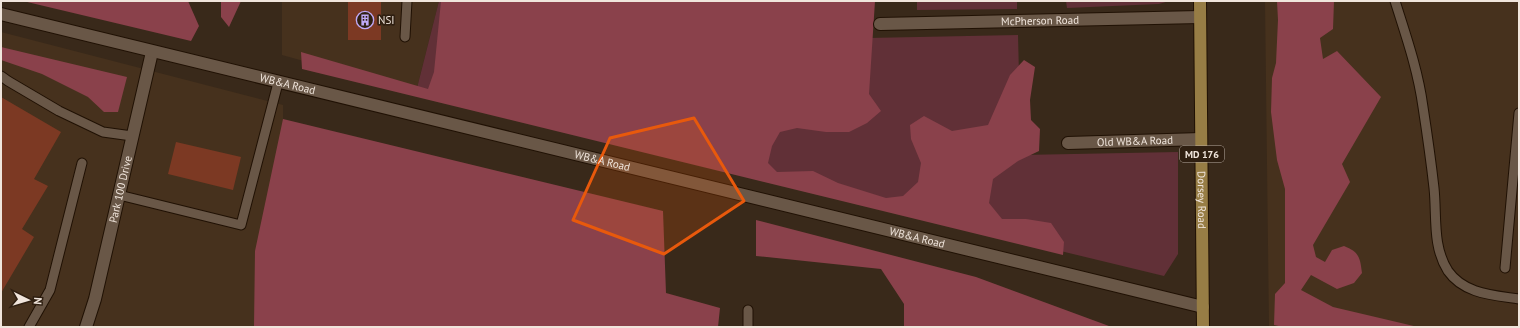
<svg xmlns="http://www.w3.org/2000/svg" width="1520" height="328" font-family="'PT Sans',sans-serif">
<style>
.built{fill:#46311d}
.green{fill:#613037}
.forest{fill:#8a414b}
.building{fill:#7c3923}
.lines{fill:none;stroke-linecap:round;stroke-linejoin:round}
.service-casing{stroke:#201104;stroke-width:11}
.minor-casing{stroke:#201104;stroke-width:14}
.tertiary-casing{stroke:#201104;stroke-width:14}
.primary-casing{stroke:#201104;stroke-width:14}
.service{stroke:#695747;stroke-width:9}
.minor{stroke:#695747;stroke-width:12}
.tertiary{stroke:#695747;stroke-width:12}
.primary{stroke:#977d45;stroke-width:12}
.marked{fill:#e8590c;fill-opacity:0.2;stroke:#e8590c;stroke-width:3;stroke-linejoin:round}
.labels{text-anchor:middle;dominant-baseline:central;stroke-width:3.5;stroke-linejoin:round;paint-order:stroke}
.shield{fill:#2f1f11;stroke:#b6aa9f;stroke-width:1}
.shield-label{font-size:10px;font-weight:bold;fill:#f0e5dc}
.poi-label{font-size:11px;fill:#f0e5dc;stroke:#2f1f11;text-anchor:start}
.street-label{font-size:11px;fill:#f0e5dc;stroke:#2f1f11}
</style>
<rect width="100%" height="100%" fill="#39291a"/>
<!-- built -->
<path class="built" d="M282,1H439L416,92L282,55Z
M1265,1H1519V327H1269Z
M1,32L283,105V327H1Z"/>
<!-- green -->
<path class="green" d="M439,1H867L868,38L1018,35L1021,155L1178,152V254L1164,276L982,232L416,92Z
M917,1H1017V9L917,10Z
M1066,1H1169L1159,4L1067,8Z"/>
<!-- forest -->
<path class="forest" d="M23,1H188L199,26L191,41Z
M221,1H241L229,27L221,17Z
M441,1H875L869,94L881,111L867,123L849,132H826L797,128L780,132L772,146L768,163L777,172L813,171L838,183L886,198L903,196L918,182L921,163L911,139L910,125L924,116L952,131L988,125L1010,75L1024,60L1035,67L1030,100L1031,120L1040,129L1039,151L1018,161L993,179L989,203L1002,219H1026L1051,223L1064,242L1063,255L302,69L301,52L428,89L434,72Z
M1277,1H1334L1333,29L1320,38L1323,59L1337,51L1381,97L1342,164L1350,182L1313,245L1316,257L1325,262L1332,250L1344,246C1359,252 1360,257 1362,273L1354,283L1337,289L1311,275L1301,290L1333,307L1418,327H1283L1274,325L1275,294L1285,283V189L1277,160L1271,112L1272,78L1276,63L1278,20Z
M1,47L127,77L118,112H104L88,97L42,74L1,60Z
M283,119L663,211L666,293L720,308L718,327H254L255,251Z
M756,220L976,277L1109,326V327H904V304L881,269L756,256Z"/>
<!-- building -->
<path class="building" d="M348,1H381V40H348Z
M1,97L61,132L34,179L48,186L22,229L34,237L1,293Z
M176,142L241,157L233,190L168,174Z"/>
<g class="lines">
<defs>
<path id="service" d="M1395,1C1406,36 1418,70 1423,107C1427,133 1431,161 1434,188C1437,216 1432,246 1448,271C1464,294 1493,295 1519,299
M405,37L407,1
M1,76L8,81L59,111L103,132L132,136
M119,195L241,225L278,83
M1505,268L1519,113
M748,310V327
M29,327L50,290L82,163"/>
<g id="minor">
<path id="s1" d="M880,24L1200,17"/>
<path id="s2" d="M1068,143L1201,139"/>
<path id="s3" d="M86,327L95,299L152,52"/>
</g>
<g id="tertiary">
<path id="s4" d="M1,14L1203,307"/>
</g>
<g id="primary">
<path id="s5" d="M1200,1L1203,327"/>
</g>
</defs>
<!-- service casing -->
<use href="#service" class="service-casing"/>
<!-- minor casing -->
<use href="#minor" class="minor-casing"/>
<!-- tertiary casing -->
<use href="#tertiary" class="tertiary-casing"/>
<!-- primary casing -->
<use href="#primary" class="primary-casing"/>
<!-- service -->
<use href="#service" class="service"/>
<!-- minor -->
<use href="#minor" class="minor"/>
<!-- tertiary -->
<use href="#tertiary" class="tertiary"/>
<!-- primary -->
<use href="#primary" class="primary"/>
</g>
<!-- marked area -->
<path class="marked" d="M694,118L744,201L664,254L573,220L610,138Z"/>
<!-- icons -->
<defs>
<symbol id="building-ring" viewBox="-11 -11 22 22"><circle r="9.5" fill="#2f1f11" stroke="#bea9f5" stroke-width="1.5"/><path d="M-4-6H4V6H1V3H-1V6H-4ZM-2.5-4.3h1.7v1.8h-1.7ZM.8-4.3h1.7v1.8H.8ZM-2.5-1h1.7V.8h-1.7ZM.8-1h1.7V.8H.8Z" fill="#bea9f5"/></symbol>
</defs>
<g fill-rule="evenodd">
<use href="#building-ring" x="355" y="10" width="20" height="20"/>
</g>
<g class="labels">
<!-- shield labels -->
<rect class="shield" x="1180" y="146" width="44" height="16" rx="3"/>
<g class="shield-label">
<text x="1202" y="154">MD 176</text>
</g>
<!-- poi labels -->
<g class="poi-label">
<text x="378" y="20">NSI</text>
</g>
<!-- street labels -->
<g class="street-label">
<text stroke="none"><textPath href="#s1" startOffset="160">McPherson Road</textPath></text>
<text stroke="none"><textPath href="#s4" startOffset="295">WB&amp;A Road</textPath></text>
<text stroke="none"><textPath href="#s2" startOffset="67">Old WB&amp;A Road</textPath></text>
<text stroke="none"><textPath href="#s4" startOffset="619">WB&amp;A Road</textPath></text>
<text stroke="none"><textPath href="#s3" startOffset="142">Park 100 Drive</textPath></text>
<text stroke="none"><textPath href="#s5" startOffset="199">Dorsey Road</textPath></text>
<text stroke="none"><textPath href="#s4" startOffset="943">WB&amp;A Road</textPath></text>
</g>
</g>
<!-- border -->
<rect width="1520" height="328" fill="none" stroke="#f0e5dc" stroke-width="4"/>
<!-- north arrow -->
<g transform="translate(28 300) rotate(95)" stroke="#2f1f11" stroke-width="3" paint-order="stroke">
<path d="M0-3L7 15L0 10L-7 15Z" fill="#f0e5dc"/>
<text y="-6" font-size="11" font-weight="bold" text-anchor="middle" fill="#f0e5dc">N</text>
</g>
</svg>
